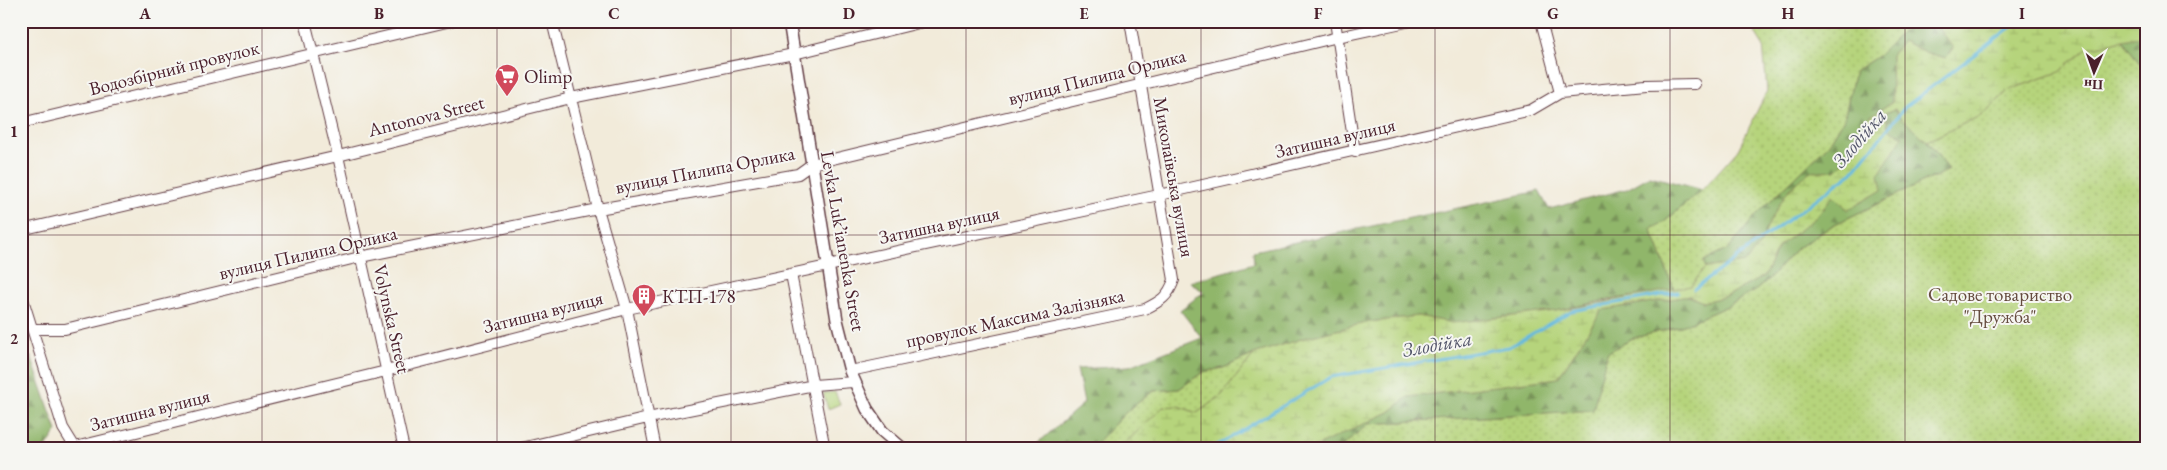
<svg xmlns="http://www.w3.org/2000/svg" width="2167" height="470" font-family="'EB Garamond',serif">
<style>
.grass{fill:url(#grass-dots);stroke:#807a53}
.forest{fill:url(#forest-firs);stroke:#6d6a4b}
.wetland{fill:url(#wetland-marsh);stroke:#807a53}
.park{fill:url(#park-crowns);stroke:#807a53}
.lines{fill:none;stroke-linecap:round;stroke-linejoin:round}
.stream{stroke:#64b9e0;stroke-width:3}
.minor-casing{stroke:#633e45;stroke-width:12}
.tertiary-casing{stroke:#633e45;stroke-width:14}
.minor{stroke:#fff;stroke-width:10}
.tertiary{stroke:#fff;stroke-width:11}
.grid{fill:none;stroke:#4a1f2b;stroke-width:1;stroke-opacity:0.55}
.labels{text-anchor:middle;dominant-baseline:central;stroke-width:4;stroke-linejoin:round;paint-order:stroke}
.street-label{font-size:19px;fill:#4a1f2b;stroke:#f6f6f2}
.poi-label{font-size:19px;fill:#4a1f2b;stroke:#f6f6f2;text-anchor:start}
.park-label{font-size:19px;fill:#654c3f;stroke:#f6f6f2}
.water-label{font-size:20px;font-style:italic;fill:#53556a;stroke:#f6f6f2}
.neatline{fill:none;stroke:#4a1f2b;stroke-width:2}
.grid-label{font-size:16px;text-anchor:middle;font-weight:bold;fill:#4a1f2b}
</style>
<defs>
<pattern id="grass-dots" width="8" height="8" patternUnits="userSpaceOnUse" patternTransform="scale(1.25)"><rect width="8" height="8" fill="#b6d47b"/><path d="M2 2h.1M6 6h.1" fill="none" stroke="#9eb66a" stroke-width="1.8" stroke-linecap="round"/></pattern>
<pattern id="forest-firs" width="22" height="20" patternUnits="userSpaceOnUse" patternTransform="scale(1.25)"><rect width="22" height="20" fill="#90b66b"/><path d="M5 1l3.5 6h-7zM16 11l3.5 6h-7z" fill="#789358"/></pattern>
<pattern id="wetland-marsh" width="20" height="14" patternUnits="userSpaceOnUse" patternTransform="scale(1.25)"><rect width="20" height="14" fill="#b6d47b"/><path d="M1 5h8M5 5V1M11 12h8M15 12V8" fill="none" stroke="#9eb66a"/></pattern>
<pattern id="park-crowns" width="20" height="18" patternUnits="userSpaceOnUse" patternTransform="scale(1.25)"><rect width="20" height="18" fill="#b6d47b"/><path d="M2 6a3 3 0 1 1 6 0M12 15a3 3 0 1 1 6 0" fill="none" stroke="#9eb66a"/></pattern>
</defs>
<rect width="100%" height="100%" fill="#f6f6f2"/>
<filter id="ink" filterUnits="userSpaceOnUse"><feTurbulence type="fractalNoise" baseFrequency=".02" numOctaves="2"/><feDisplacementMap in="SourceGraphic" scale="10" xChannelSelector="R" yChannelSelector="G"/><feConvolveMatrix kernelMatrix="1 2 1 2 8 2 1 2 1" color-interpolation-filters="sRGB"/></filter>
<filter id="wash" filterUnits="userSpaceOnUse"><feTurbulence type="fractalNoise" baseFrequency=".0096" numOctaves="4" result="noise"/><feDisplacementMap in="SourceGraphic" scale="20" xChannelSelector="R" yChannelSelector="G"/><feGaussianBlur stdDeviation="1.12" result="paint"/><feColorMatrix in="noise" values="0 0 0 0 0 0 0 0 0 0 0 0 0 0 0 0 0 1.4 0 .05"/><feComposite in="paint" operator="in"/></filter>
<g filter="url(#wash)">
<rect width="100%" height="100%" fill="#f2ebda"/>
<!-- grass -->
<path class="grass" d="M1748,21H1913L1878,56L1855,71L1844,119L1829,144L1757,214L1729,249L1704,261L1705,268L1691,286L1674,290L1651,229L1664,222L1702,190L1738,150L1767,91L1763,45Z
M2123,40L2146,72V449H1339L1368,424L1593,410L1606,353L1630,339L1681,326L1730,305L1756,290L1772,276L1795,250L1833,225L1949,170L1927,141L1982,115L2009,90L2059,72L2087,48Z
M1254,354L1222,395L1197,413L1178,406L1164,407L1119,449H1091L1126,412L1153,391L1179,389L1203,372L1223,368Z"/>
<!-- forest -->
<path class="forest" d="M1913,21H1933L1953,48L1946,58L1927,53L1903,41L1891,55L1892,102L1865,120L1856,150L1836,170L1809,172L1768,225L1761,244L1745,262L1705,268L1704,261L1729,249L1757,214L1829,144L1844,119L1855,71L1878,56Z
M2146,35V72L2123,40Z
M1895,109L1900,116L1927,141L1949,170L1833,225L1795,250L1772,276L1756,290L1730,305L1681,326L1630,339L1607,353L1593,410L1368,424L1339,449H1319L1322,443L1389,412L1408,397L1558,378L1602,310L1689,296L1703,302L1727,296L1764,276L1779,246L1816,217L1833,195L1878,174L1895,149L1885,113Z
M1650,176L1702,190L1664,222L1651,229L1674,290L1602,301L1556,311L1452,323L1418,316L1370,322L1308,337L1254,354L1223,368L1203,372L1179,389L1153,391L1126,412L1091,449H1031L1084,403L1077,369L1129,366L1202,338L1180,310L1204,292L1190,282L1254,263L1253,251L1539,191L1549,209L1627,189Z
M21,354L31,357L57,431L45,449H21Z"/>
<!-- wetland -->
<path class="wetland" d="M1933,21H2146V35L2087,48L2059,72L2009,90L1982,115L1927,141L1899,116L1895,109L1885,113L1888,128L1903,136L1879,174L1882,190L1848,210L1833,195L1816,217L1779,246L1764,276L1727,296L1703,302L1689,296L1602,310L1558,378L1408,397L1389,412L1310,449H1119L1163,407L1178,406L1197,413L1222,395L1254,354L1308,337L1370,322L1418,316L1452,323L1556,311L1691,286L1705,268L1745,262L1761,244L1768,225L1787,192L1809,172L1836,170L1856,150L1865,120L1892,102L1891,55L1903,41L1927,53L1946,58L1953,48Z"/>
<!-- park -->
<path class="park" d="M835,392L840,404L828,409L823,393Z"/>
<g class="lines">
<!-- stream -->
<path class="stream" d="M1694,289L1853,172L1905,107L2019,21
M1211,449L1331,377L1509,347L1571,311L1678,292"/>
</g>
</g>
<g filter="url(#ink)">
<g class="lines">
<defs>
<path id="minor" d="M305,21L338,156L404,449
M552,21L598,209L627,309L655,449
M1335,21L1355,152
M1541,21L1560,93
M21,123L451,21
M21,230L338,156L571,98L794,54L927,21
M791,274L825,449
M21,293L63,428L76,449
M32,329H65L360,257L598,209L798,174L812,164L1338,37L1411,21
M850,371L1145,309C1161,301 1168,297 1174,280L1130,21
M75,447L386,371L627,309L1159,195L1531,110L1560,93L1646,85L1695,84
M517,449L648,418L814,385L853,382"/>
<path id="tertiary" d="M789,21L837,320L850,371L867,409L882,431L903,449"/>
</defs>
<!-- minor casing -->
<use href="#minor" class="minor-casing"/>
<!-- tertiary casing -->
<use href="#tertiary" class="tertiary-casing"/>
<!-- minor -->
<use href="#minor" class="minor"/>
<!-- tertiary -->
<use href="#tertiary" class="tertiary"/>
</g>
</g>
<!-- grid -->
<path class="grid" d="M262,21V449M497,21V449M731,21V449M966,21V449M1201,21V449M1435,21V449M1670,21V449M1905,21V449M21,235H2146"/>
<!-- icons -->
<defs>
<symbol id="supermarket-pin" viewBox="-11 -11 22 30"><path d="M0 17L-7.5 6A9.5 9.5 0 1 1 7.5 6Z" fill="#d1495b" stroke="#f6f6f2"/><path d="M-6-5.5h2.5l.6 2H6L4.5 2H-2.5L-4.4-4H-6ZM-1.5 3.2a1.3 1.3 0 1 0 .1 0ZM3 3.2a1.3 1.3 0 1 0 .1 0Z" fill="#fff"/></symbol>
<symbol id="building-pin" viewBox="-11 -11 22 30"><path d="M0 17L-7.5 6A9.5 9.5 0 1 1 7.5 6Z" fill="#d1495b" stroke="#f6f6f2"/><path d="M-4-6H4V6H1V3H-1V6H-4ZM-2.5-4.3h1.7v1.8h-1.7ZM.8-4.3h1.7v1.8H.8ZM-2.5-1h1.7V.8h-1.7ZM.8-1h1.7V.8H.8Z" fill="#fff"/></symbol>
</defs>
<g fill-rule="evenodd">
<use href="#supermarket-pin" x="493" y="62" width="28" height="38"/>
<use href="#building-pin" x="630" y="282" width="28" height="38"/>
</g>
<g class="labels">
<!-- street labels -->
<g class="street-label">
<text transform="translate(174 68) rotate(-14)">Водозбірний провулок</text>
<text transform="translate(1097 77) rotate(-14)">вулиця Пилипа Орлика</text>
<text transform="translate(426 116) rotate(-14)">Antonova Street</text>
<text transform="translate(1335 138) rotate(-13)">Затишна вулиця</text>
<text transform="translate(705 170) rotate(-11)">вулиця Пилипа Орлика</text>
<text transform="translate(1174 177) rotate(80)">Миколаївська вулиця</text>
<text transform="translate(939 225) rotate(-12)">Затишна вулиця</text>
<text transform="translate(843 241) rotate(80)">Levka Lukʼianenka Street</text>
<text transform="translate(308 253) rotate(-13)">вулиця Пилипа Орлика</text>
<text transform="translate(543 312) rotate(-14)">Затишна вулиця</text>
<text transform="translate(1015 318) rotate(-12)">провулок Максима Залізняка</text>
<text transform="translate(392 319) rotate(77)">Volynska Street</text>
<text transform="translate(150 410) rotate(-14)">Затишна вулиця</text>
</g>
<!-- poi labels -->
<g class="poi-label">
<text x="524" y="76">Olimp</text>
<text x="662" y="296">КТП-178</text>
</g>
<!-- park labels -->
<g class="park-label">
<text x="2000" y="294">Садове товариство<tspan x="2000" dy="22">"Дружба"</tspan></text>
</g>
<!-- water labels -->
<g class="water-label">
<text transform="translate(1859 138) rotate(-49)">Злодійка</text>
<text transform="translate(1437 344) rotate(-10)">Злодійка</text>
</g>
</g>
<!-- margin -->
<rect width="2167" height="470" fill="none" stroke="#f6f6f2" stroke-width="55"/>
<!-- north arrow -->
<g transform="translate(2094 72) rotate(182)" stroke="#f6f6f2" stroke-width="4" paint-order="stroke">
<path d="M0-4L9 19L0 12L-9 19Z" fill="#4a1f2b"/>
<text y="-8" font-size="14" font-weight="bold" text-anchor="middle" fill="#4a1f2b">Пн</text>
</g>
<rect x="28" y="28" width="2112" height="414" class="neatline"/>
<g class="grid-label">
<text x="145" y="19">A</text>
<text x="379" y="19">B</text>
<text x="614" y="19">C</text>
<text x="849" y="19">D</text>
<text x="1084" y="19">E</text>
<text x="1318" y="19">F</text>
<text x="1553" y="19">G</text>
<text x="1788" y="19">H</text>
<text x="2022" y="19">I</text>
<text x="14" y="137">1</text>
<text x="14" y="344">2</text>
</g>
</svg>
